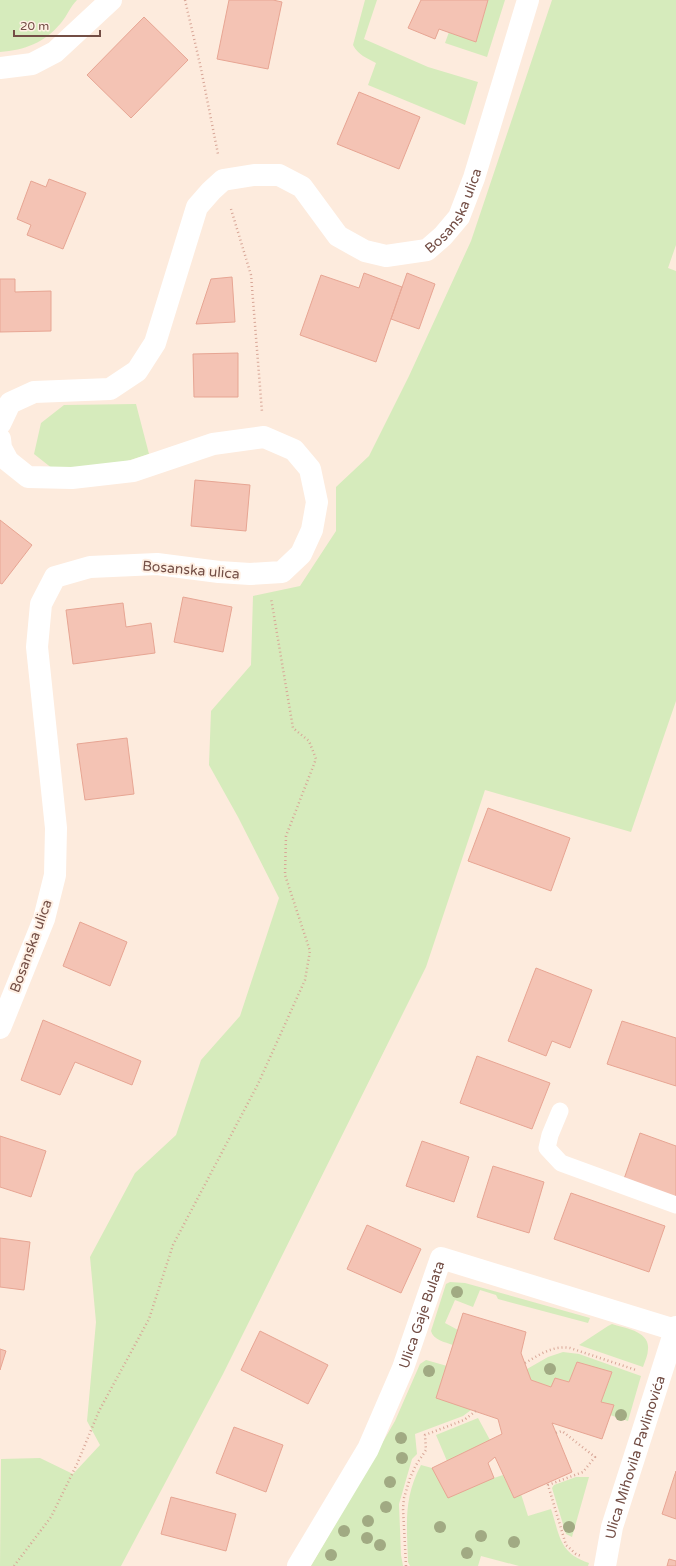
<svg xmlns="http://www.w3.org/2000/svg" width="676" height="1566" font-family="'Varela Round',sans-serif">
<style>
.green{fill:#d6ebbc}
.building{fill:#f4c3b4;stroke:#e7a593}
.lines{fill:none;stroke-linecap:round;stroke-linejoin:round}
.path{stroke:#d8a697;stroke-width:2.5;stroke-dasharray:1 3;stroke-linecap:butt}
.lane{stroke:#fff;stroke-width:17}
.street{stroke:#fff;stroke-width:22}
.tree{fill:#a1aa83}
.labels{text-anchor:middle;dominant-baseline:central;stroke-width:4;stroke-linejoin:round;paint-order:stroke}
.street-label{font-size:14px;fill:#734e45;stroke:#fff0e4}
</style>
<rect width="100%" height="100%" fill="#fdebdd"/>
<!-- green -->
<path class="green" d="M0,0H77C70,7 67,16 61,23C44,43 25,50 0,52Z
M365,0H377L364,39L428,67L478,82L465,125L368,85L376,63C367,58 358,55 353,45Z
M488,0H505L487,57L445,43L449,32L476,42Z
M552,0H676V245L668,268L676,271V701L631,832L485,790L426,967L223,1374L121,1566H0L1,1459L40,1458L73,1474L100,1445L87,1421L96,1322L90,1257L135,1173L176,1135L201,1060L240,1016L279,898L238,817L209,765L211,711L251,665L253,596L300,586L336,531V487L369,456L409,376L471,241Z
M136,404L149,454L93,472L53,469L34,454L41,423L64,405Z
M450,1282L465,1283L590,1318L588,1323L498,1299L496,1295L480,1290L473,1307L455,1300L445,1323L458,1330L453,1345C445,1342 433,1340 431,1331L446,1284Z
M612,1324C624,1328 650,1331 648,1349C648,1355 645,1361 643,1367L579,1345L608,1326Z
M563,1352L579,1354L641,1376L628,1421L610,1415L601,1402L611,1372L577,1362L569,1382L555,1378L551,1387L531,1380L527,1369L548,1357Z
M426,1360L447,1366L471,1410L463,1416L415,1434L417,1454L412,1459L399,1504L401,1555L403,1566H311L395,1421L420,1364Z
M478,1418L490,1440L447,1461L436,1435Z
M421,1465L432,1468L494,1478L503,1475L514,1498L521,1494L528,1516L551,1509C560,1536 559,1553 589,1563L588,1566H519L481,1556L478,1566H410L408,1562C407,1525 403,1499 421,1465Z
M576,1477H589L572,1537L566,1534L552,1488L554,1485Z"/>
<!-- building -->
<path class="building" d="M229,0H273L282,2L268,69L217,59Z
M421,0H488L476,42L439,29L435,39L408,28Z
M144,17L188,60L131,118L87,75Z
M359,92L420,117L399,169L337,144Z
M49,179L86,193L63,249L27,235L31,225L17,219L31,181L46,187Z
M364,273L402,287L376,362L300,335L321,275L359,288Z
M407,273L435,284L419,329L391,319Z
M232,277L235,322L196,324L211,279Z
M0,279H15V292L51,291V331L0,332Z
M238,353V397H194L193,354Z
M195,480L250,485L246,531L191,526Z
M0,520L32,545L2,584L0,583Z
M183,597L232,607L223,652L174,642Z
M123,603L126,627L151,623L155,653L73,664L66,610Z
M127,738L134,794L85,800L77,744Z
M488,808L570,838L551,891L468,861Z
M80,922L127,942L110,986L63,966Z
M536,968L592,990L570,1048L552,1041L546,1056L508,1041Z
M43,1020L141,1061L132,1085L75,1062L60,1095L21,1080Z
M622,1021L676,1038V1086L607,1064Z
M477,1056L550,1083L532,1129L460,1103Z
M640,1133L676,1146V1198L624,1179Z
M0,1136L46,1151L31,1197L0,1187Z
M422,1141L469,1157L454,1202L406,1186Z
M493,1166L544,1182L529,1233L477,1217Z
M571,1193L665,1226L649,1272L554,1239Z
M367,1225L421,1249L401,1293L347,1269Z
M0,1238L30,1242L24,1290L0,1287Z
M463,1313L526,1332L521,1353L531,1380L551,1387L555,1378L569,1382L577,1362L612,1372L601,1402L614,1405L602,1439L552,1423L572,1472L514,1498L495,1457L488,1463L494,1478L448,1498L432,1468L502,1434L498,1419L436,1398Z
M260,1331L328,1365L308,1404L241,1370Z
M0,1349L6,1351L0,1370Z
M234,1427L283,1445L266,1492L216,1473Z
M676,1471V1519L662,1514Z
M171,1497L236,1514L226,1551L161,1534Z
M669,1559L676,1561V1566H667Z"/>
<g class="lines">
<!-- path -->
<path class="path" d="M185,0L200,64L218,154
M231,209L251,275L262,412
M525,1363C539,1355 553,1345 570,1348L636,1370
M556,1433L562,1431L595,1457L583,1472L548,1485L566,1545L576,1554L581,1556
M14,1566L51,1517L77,1464L99,1411L149,1319L173,1245L258,1084L305,980L310,951L285,875L286,836L316,759L309,741L293,728L271,598
M406,1566L403,1508L404,1498L410,1478L416,1465L426,1450L425,1435L464,1420L476,1411"/>
<!-- lane -->
<path class="lane" d="M560,1111L550,1135L547,1148L561,1163L676,1205"/>
<!-- street -->
<g class="street">
<path d="M0,68L32,64L55,52L111,0"/>
<path id="s1" d="M0,424L10,403L34,392L110,389L137,371L155,343L197,207L211,191L223,180L254,175H279L302,187L338,236L365,251L386,256L427,250L443,236L459,217L474,178L528,0"/>
<path d="M0,439L1,448L8,461L28,477L72,478L133,471L213,444L264,437L294,450L310,469L317,502L312,530L301,554L282,572L250,574L219,572L157,564L90,567L55,577L41,604L37,647L56,828L55,875L44,919L0,1028"/>
<path id="s2" d="M298,1566L368,1449L403,1368L441,1258L675,1330"/>
<path id="s3" d="M605,1566L612,1527L676,1327"/>
</g>
</g>
<!-- trees -->
<g class="tree">
<circle cx="457" cy="1292" r="6"/>
<circle cx="550" cy="1369" r="6"/>
<circle cx="429" cy="1371" r="6"/>
<circle cx="621" cy="1415" r="6"/>
<circle cx="401" cy="1438" r="6"/>
<circle cx="402" cy="1458" r="6"/>
<circle cx="390" cy="1482" r="6"/>
<circle cx="386" cy="1507" r="6"/>
<circle cx="368" cy="1521" r="6"/>
<circle cx="440" cy="1527" r="6"/>
<circle cx="569" cy="1527" r="6"/>
<circle cx="344" cy="1531" r="6"/>
<circle cx="481" cy="1536" r="6"/>
<circle cx="367" cy="1538" r="6"/>
<circle cx="514" cy="1542" r="6"/>
<circle cx="380" cy="1545" r="6"/>
<circle cx="467" cy="1553" r="6"/>
<circle cx="331" cy="1555" r="6"/>
</g>
<g class="labels">
<!-- street labels -->
<g class="street-label">
<text stroke="none"><textPath href="#s1" startOffset="657">Bosanska ulica</textPath></text>
<text transform="translate(191 570) rotate(5)">Bosanska ulica</text>
<text transform="translate(31 946) rotate(-70)">Bosanska ulica</text>
<text stroke="none"><textPath href="#s2" startOffset="281">Ulica Gaje Bulata</textPath></text>
<text stroke="none"><textPath href="#s3" startOffset="113">Ulica Mihovila Pavlinovića</textPath></text>
</g>
</g>
<!-- scale -->
<path d="M14 30v6h86v-6" fill="none" stroke="#734e45" stroke-width="2"/>
<text x="20" y="30" font-size="12" fill="#734e45" stroke="#fff0e4" stroke-width="3" paint-order="stroke">20 m</text>
</svg>
